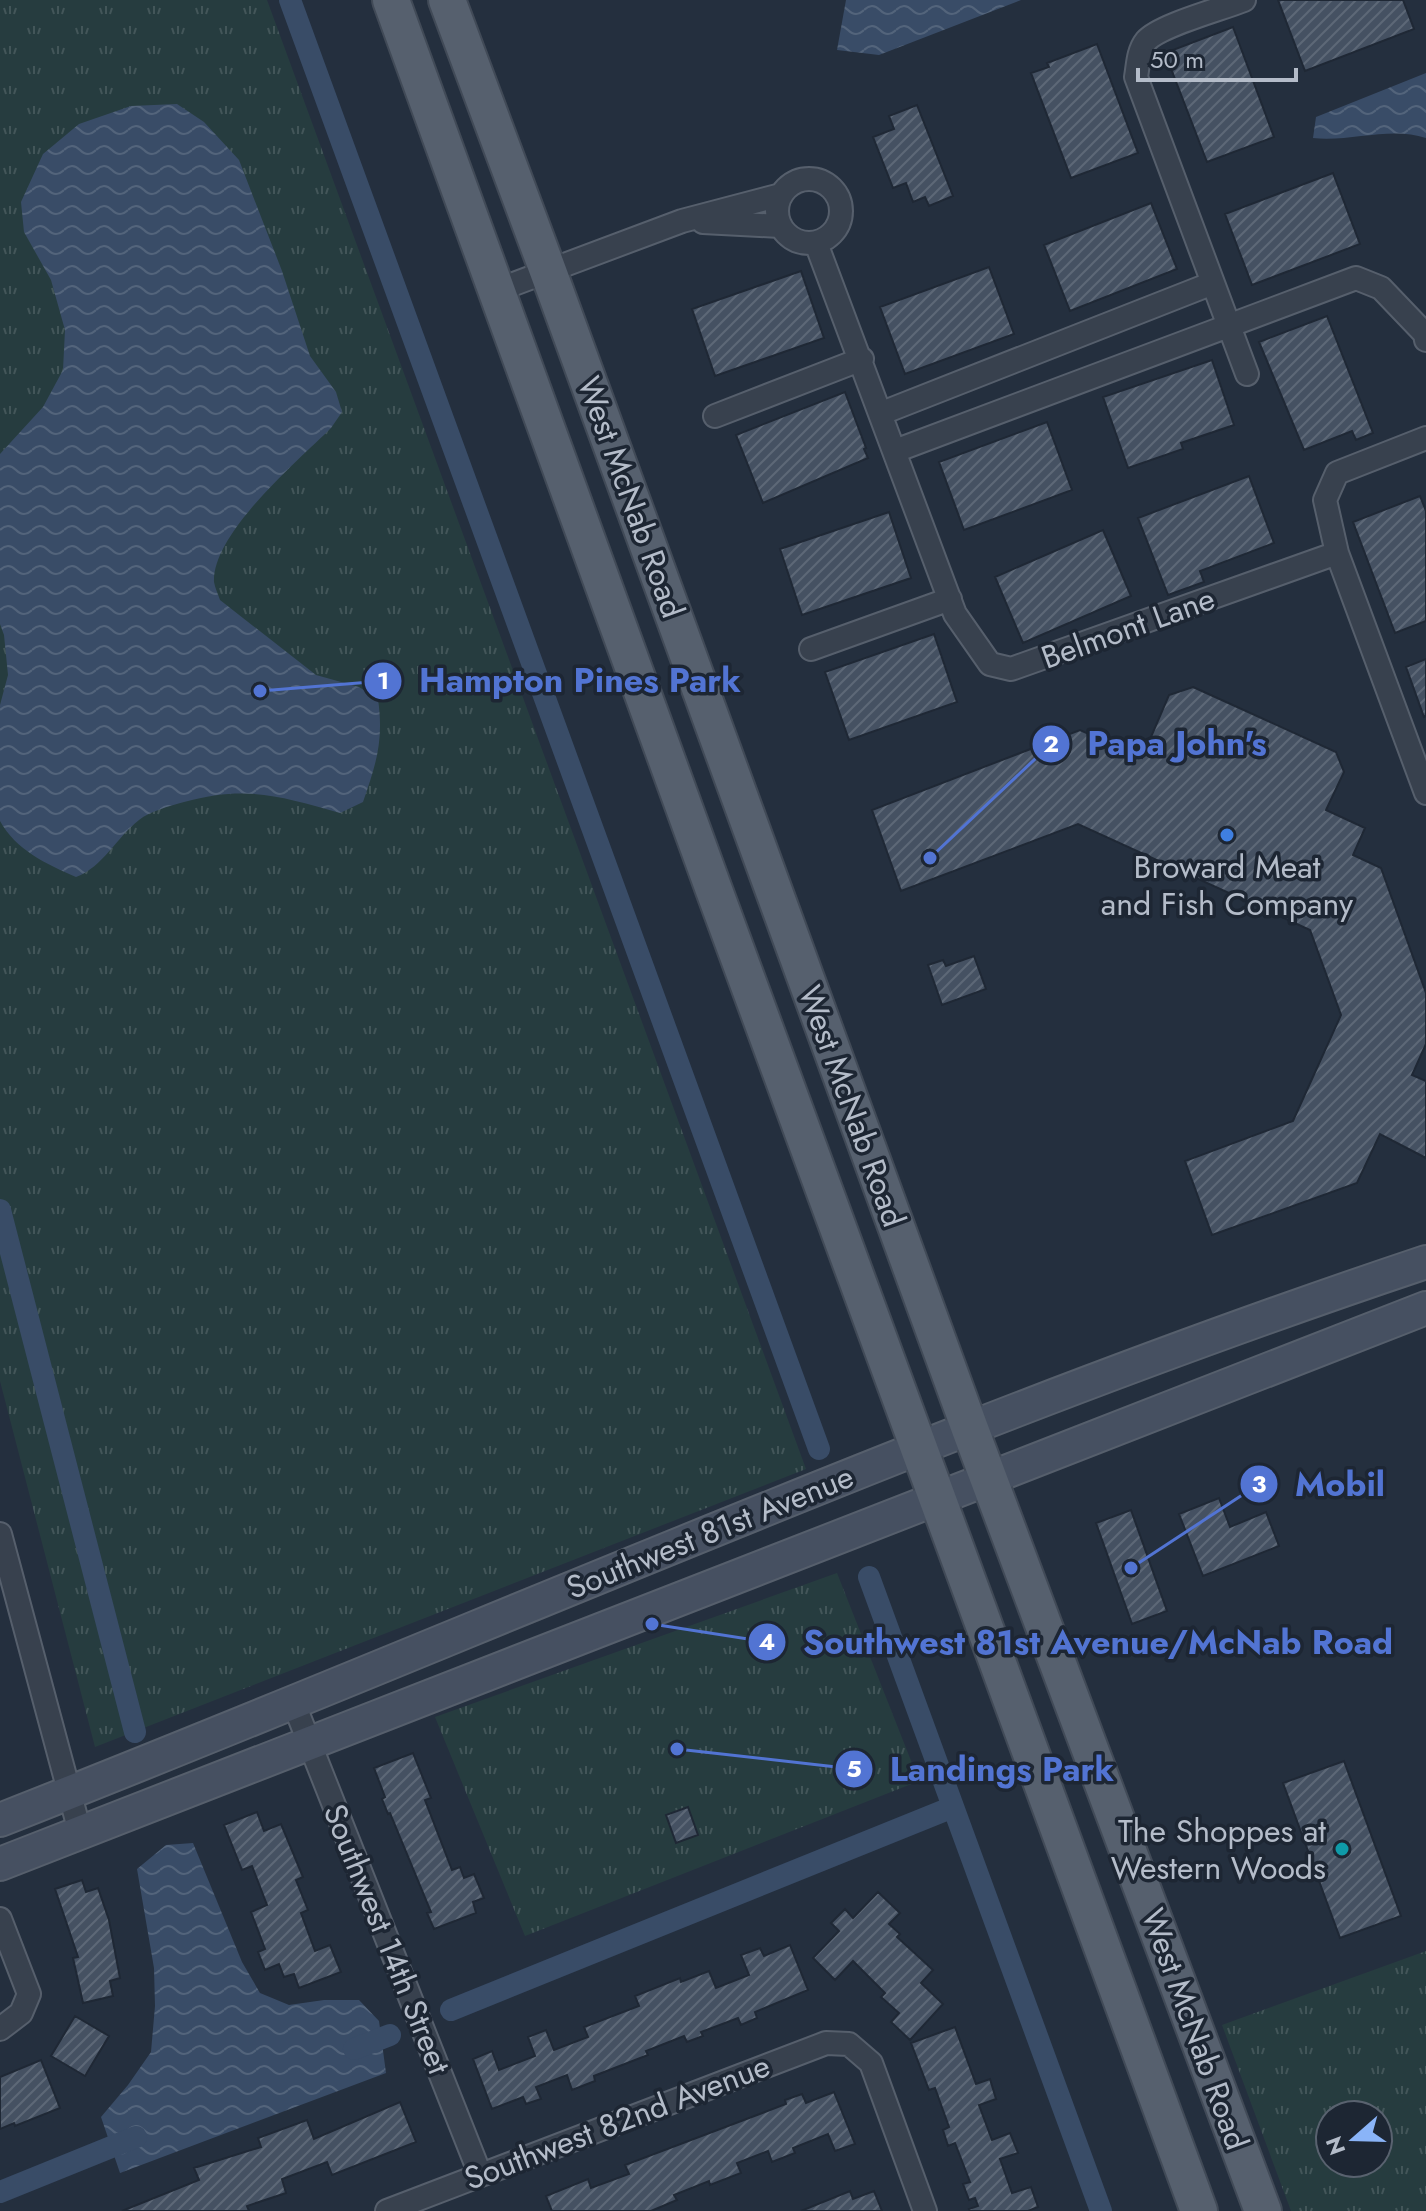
<svg xmlns="http://www.w3.org/2000/svg" width="1426" height="2211" font-family="Jost,sans-serif">
<style>
.park{fill:url(#park-tufts);fill-rule:evenodd}
.water{fill:url(#water-waves)}
.lines{fill:none;stroke-linecap:round;stroke-linejoin:round}
.canal{stroke:#394c67;stroke-width:22}
.building{fill:url(#building-hatch);stroke:#1f2835;stroke-width:2}
.street-casing{stroke:#565f6c;stroke-width:26}
.secondary-casing{stroke:#565f6c;stroke-width:36}
.primary-casing{stroke:#414a57;stroke-width:40}
.street{stroke:#38414e;stroke-width:22}
.secondary{stroke:#465061;stroke-width:32}
.primary{stroke:#56606e;stroke-width:36}
.shop-dot{fill:#3f7fe0;stroke:#1d2633;stroke-width:3}
.culture-dot{fill:#0f9aa8;stroke:#1d2633;stroke-width:3}
.labels{text-anchor:middle;dominant-baseline:central;stroke-width:7;stroke-linejoin:round;paint-order:stroke}
.street-label{font-size:32px;fill:#b4bcc9;stroke:#1d2633}
.poi-label{font-size:32px;fill:#b4bcc9;stroke:#1d2633}
.leader{fill:none;stroke:#5274d3;stroke-width:3}
.callout-dot{fill:#5274d3;stroke:#1d2633;stroke-width:3}
.mark-label{font-size:24px;text-anchor:middle;font-weight:bold;fill:#fff}
.callout-label{font-size:34px;text-anchor:middle;font-weight:bold;fill:#5274d3;stroke:#1d2633;stroke-width:7;stroke-linejoin:round;paint-order:stroke}
</style>
<defs>
<pattern id="park-tufts" width="24" height="20" patternUnits="userSpaceOnUse" patternTransform="scale(2)"><rect width="24" height="20" fill="#263c3f"/><path d="M3 7l-1-3M5 7V3M7 7l1-3M15 17l-1-3M17 17v-4M19 17l1-3" fill="none" stroke="#435659"/></pattern>
<pattern id="water-waves" width="16" height="10" patternUnits="userSpaceOnUse" patternTransform="scale(2)"><rect width="16" height="10" fill="#394c67"/><path d="M0 5q4-4 8 0t8 0" fill="none" stroke="#53647b"/></pattern>
<pattern id="building-hatch" width="6" height="6" patternUnits="userSpaceOnUse" patternTransform="scale(2)"><rect width="6" height="6" fill="#455162"/><path d="M-1 1l2-2M0 6l6-6M5 7l2-2" fill="none" stroke="#5d6877"/></pattern>
</defs>
<rect width="100%" height="100%" fill="#242f3e"/>
<!-- park -->
<path class="park" d="M0,0H267L806,1469L95,1747L0,1381Z
M837,1573L919,1781L525,1936L435,1717Z
M1426,1951V2211H1291L1222,2025ZM1330,2115H1378V2163H1330Z"/>
<!-- water -->
<path class="water" d="M846,0H1021L879,55L837,50Z
M1426,73V138C1391,126 1351,142 1313,138L1316,117Z
M177,104L204,122L239,160L282,271L310,356L336,392L342,412L331,428C298,461 212,533 214,582C215,588 218,594 220,600L316,675L359,687L378,699C384,741 376,764 363,802L340,813C280,796 246,785 184,802C170,806 150,811 139,820C116,838 103,867 76,877C46,864 16,850 0,821V705L8,675L4,635L0,624V454L43,407L63,370L65,330L51,280L24,232L21,202L43,154L79,124L131,106Z
M193,1843L242,1962L260,1993L289,2005L324,2000H359L379,2021L386,2073L120,2173L101,2117L128,2085L151,2052L155,2006L154,1968L137,1869L166,1845Z"/>
<g class="lines">
<!-- canal -->
<path class="canal" d="M290,0L819,1449
M0,1210L135,1732
M869,1577L1101,2211
M451,2010L953,1807
M354,2049L390,2035
M0,2192L136,2137"/>
</g>
<!-- building -->
<path class="building" d="M1278,0H1403L1414,29L1305,71Z
M1233,27L1274,137L1207,162L1165,53Z
M1097,44L1138,153L1071,178L1031,73L1049,67L1047,63Z
M917,105L953,196L929,206L925,197L913,202L906,183L893,188L873,137L894,129L889,116Z
M1333,173L1360,244L1252,285L1225,214Z
M1151,203L1177,269L1070,311L1044,245Z
M989,267L1014,334L905,374L880,307Z
M801,271L824,338L715,376L692,309Z
M1327,316L1373,433L1356,440L1352,431L1304,450L1259,342Z
M1212,360L1234,425L1181,443L1183,449L1128,468L1103,397Z
M845,392L866,448L864,449L868,458L763,503L736,435Z
M1047,422L1072,490L964,530L939,462Z
M1249,476L1274,543L1200,571L1204,582L1168,595L1138,518Z
M1420,496L1426,511V621L1395,633L1353,522Z
M889,512L911,578L802,615L780,549Z
M1103,530L1131,596L1023,643L995,577Z
M934,634L957,702L849,740L825,672Z
M1426,659V716L1424,717L1406,667Z
M1193,687L1336,752L1344,772L1326,810L1365,828L1353,855L1381,868L1426,993V1044L1412,1075L1426,1081V1158L1380,1134L1357,1183L1212,1235L1185,1161L1293,1121L1341,1015L1310,930L1078,824L901,891L872,810L1080,730L1142,758L1169,695Z
M974,956L986,989L942,1005L928,965L943,960L946,966Z
M1219,1498L1230,1527L1266,1512L1279,1546L1203,1576L1179,1514Z
M1131,1510L1167,1611L1132,1624L1096,1523Z
M413,1753L431,1798L425,1800L452,1870L460,1867L464,1878L474,1874L484,1898L473,1902L476,1913L434,1929L427,1913L431,1912L390,1813L388,1814L382,1799L385,1797L374,1768Z
M1344,1761L1401,1916L1340,1938L1283,1783Z
M688,1807L698,1835L676,1843L666,1815Z
M257,1812L264,1831L281,1824L303,1877L296,1880L308,1910L301,1913L315,1951L330,1945L341,1972L299,1988L294,1974L284,1977L279,1964L265,1970L258,1952L265,1949L251,1912L267,1905L252,1866L242,1870L224,1825Z
M82,1880L86,1892L98,1888L109,1920L120,1978L110,1981L113,1996L83,2003L73,1958L78,1957L55,1889Z
M878,1892L900,1913L889,1924L900,1934L897,1937L933,1970L921,1983L943,2004L910,2040L891,2022L899,2013L881,1997L885,1993L853,1961L835,1980L813,1958L839,1931L831,1923L845,1909L853,1918Z
M790,1945L808,1990L755,2012L757,2018L741,2025L738,2018L701,2032L703,2036L687,2042L684,2036L646,2051L648,2055L594,2076L595,2081L572,2090L567,2075L536,2087L541,2099L526,2104L523,2097L492,2109L473,2059L492,2051L499,2070L535,2056L528,2037L546,2030L554,2050L588,2037L584,2027L639,2006L635,1996L680,1978L681,1982L709,1971L716,1988L749,1975L741,1955L760,1948L764,1956Z
M75,2016L109,2036L85,2076L51,2056Z
M955,2027L976,2084L990,2079L996,2099L979,2105L992,2140L1010,2133L1018,2153L1000,2159L1012,2193L1031,2187L1038,2207L1028,2211H970L969,2209L978,2206L975,2198L969,2200L963,2184L970,2182L955,2143L948,2146L943,2130L949,2127L935,2088L929,2090L911,2043Z
M41,2060L60,2108L15,2126L14,2123L0,2129V2077Z
M834,2092L855,2144L835,2151L828,2134L793,2148L795,2153L772,2162L768,2151L737,2163L741,2173L710,2185L709,2181L674,2195L677,2200L651,2211H552L546,2196L588,2179L591,2188L629,2174L625,2165L786,2104L785,2100L802,2094L806,2103Z
M400,2102L416,2142L332,2175L327,2162L282,2179L286,2193L247,2206L249,2211H122L199,2180L194,2168L261,2147L258,2138L307,2120L314,2139Z
M850,2191L853,2199L874,2191L882,2211H801Z"/>
<g class="lines">
<defs>
<path id="street" d="M1244,0C1222,9 1160,25 1146,41C1138,51 1138,66 1136,77L1247,374
M777 211a32 32 0 1 1 64 0a32 32 0 1 1-64 0Z
M703,222L780,226
M816,243L955,614L990,664L1011,669L1337,553
M495,291L682,221L781,195
M882,413L1213,283
M715,416L862,359
M1426,438L1337,473L1325,500L1337,553L1426,793
M895,451L1356,278L1381,288L1425,334L1426,340
M811,649L950,599
M0,1534L80,1832
M294,1704L480,2174
M0,1919L29,1994L21,2013L0,2029
M387,2211L826,2043L849,2044L871,2063L925,2211"/>
<path id="secondary" d="M0,1820C475,1634 941,1424 1426,1262
M0,1864L1426,1308"/>
<path id="primary" d="M391,0L714,890L1199,2211
M447,0L548,271L970,1429L1263,2211"/>
</defs>
<!-- street casing -->
<use href="#street" class="street-casing"/>
<!-- secondary casing -->
<use href="#secondary" class="secondary-casing"/>
<!-- primary casing -->
<use href="#primary" class="primary-casing"/>
<!-- street -->
<use href="#street" class="street"/>
<!-- secondary -->
<use href="#secondary" class="secondary"/>
<!-- primary -->
<use href="#primary" class="primary"/>
</g>
<!-- markers -->
<circle class="shop-dot" cx="1227" cy="835" r="8"/>
<circle class="culture-dot" cx="1342" cy="1849" r="8"/>
<g class="labels">
<!-- street labels -->
<g class="street-label">
<text transform="translate(631 497) rotate(70)">West McNab Road</text>
<text transform="translate(1128 628) rotate(-20)">Belmont Lane</text>
<text transform="translate(852 1106) rotate(70)">West McNab Road</text>
<text transform="translate(710 1532) rotate(-22)">Southwest 81st Avenue</text>
<text transform="translate(387 1939) rotate(68)">Southwest 14th Street</text>
<text transform="translate(1195 2029) rotate(70)">West McNab Road</text>
<text transform="translate(617 2122) rotate(-21)">Southwest 82nd Avenue</text>
</g>
<!-- poi labels -->
<g class="poi-label">
<text x="1227" y="867">Broward Meat<tspan x="1227" dy="37">and Fish Company</tspan></text>
<text x="1326" y="1831" text-anchor="end">The Shoppes at<tspan x="1326" dy="37">Western Woods</tspan></text>
</g>
</g>
<!-- callouts -->
<path class="leader" d="M260 691L383 681M930 858L1051 744M1131 1568L1259 1484M652 1624L767 1642M677 1749L854 1769"/>
<g class="callout-dot">
<circle cx="260" cy="691" r="8"/>
<circle cx="930" cy="858" r="8"/>
<circle cx="1131" cy="1568" r="8"/>
<circle cx="652" cy="1624" r="8"/>
<circle cx="677" cy="1749" r="8"/>
<circle cx="383" cy="681" r="20"/>
<circle cx="1051" cy="744" r="20"/>
<circle cx="1259" cy="1484" r="20"/>
<circle cx="767" cy="1642" r="20"/>
<circle cx="854" cy="1769" r="20"/>
</g>
<g class="mark-label">
<text x="383" y="689">1</text>
<text x="1051" y="752">2</text>
<text x="1259" y="1492">3</text>
<text x="767" y="1650">4</text>
<text x="854" y="1777">5</text>
</g>
<g class="callout-label">
<text x="580" y="692">Hampton Pines Park</text>
<text x="1177" y="755">Papa John's</text>
<text x="1340" y="1496">Mobil</text>
<text x="1098" y="1654">Southwest 81st Avenue/McNab Road</text>
<text x="1002" y="1781">Landings Park</text>
</g>
<!-- north arrow -->
<g transform="translate(1354 2139) rotate(250)"><circle r="38" fill="#1d2633" stroke="#59626f" stroke-width="2"/>
<path d="M0-6L14 30L0 20L-14 30Z" fill="#8ab4f8"/>
<text y="-12" font-size="22" font-weight="bold" text-anchor="middle" fill="#b4bcc9">N</text>
</g>
<!-- scale -->
<path d="M1138 68v12h158v-12" fill="none" stroke="#b4bcc9" stroke-width="4"/>
<text x="1150" y="68" font-size="24" fill="#b4bcc9" stroke="#1d2633" stroke-width="6" paint-order="stroke">50 m</text>
</svg>
